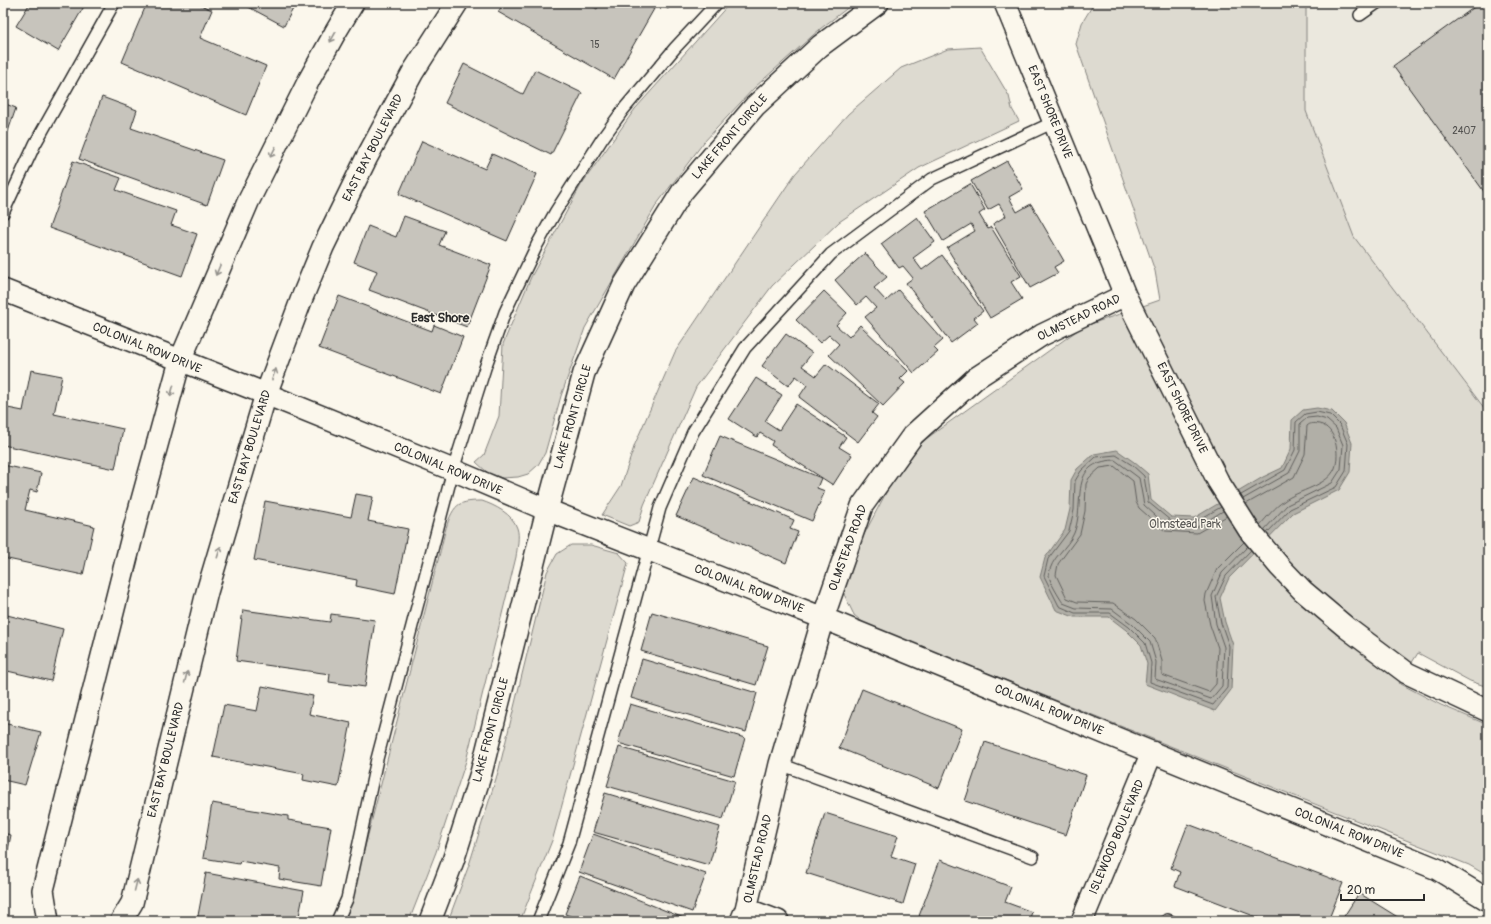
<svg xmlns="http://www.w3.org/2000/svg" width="1491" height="924" font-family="Pangolin,sans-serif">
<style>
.built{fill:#ebe8de}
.green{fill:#dddad0;stroke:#84827e}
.water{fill:#b1afa7;stroke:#7b7a75}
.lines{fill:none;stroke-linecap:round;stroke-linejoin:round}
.shore{stroke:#61605d;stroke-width:1}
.building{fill:#c7c4bc;stroke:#2b2b2b}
.lane-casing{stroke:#2b2b2b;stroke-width:14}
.street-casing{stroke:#2b2b2b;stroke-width:24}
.lane{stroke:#fbf7ec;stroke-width:11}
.street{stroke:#fbf7ec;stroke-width:21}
.oneway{stroke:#93918c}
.labels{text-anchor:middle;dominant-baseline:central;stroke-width:3;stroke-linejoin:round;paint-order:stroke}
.number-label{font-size:10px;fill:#52514f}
.street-label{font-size:12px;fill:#2b2b2b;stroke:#fbf7ec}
.park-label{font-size:12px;fill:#585754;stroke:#fbf7ec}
.neighbourhood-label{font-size:13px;font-weight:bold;fill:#2b2b2b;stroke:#fbf7ec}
</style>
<rect width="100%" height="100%" fill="#fbf7ec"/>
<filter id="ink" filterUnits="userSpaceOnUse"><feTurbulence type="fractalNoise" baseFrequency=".025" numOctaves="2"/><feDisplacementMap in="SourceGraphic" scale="8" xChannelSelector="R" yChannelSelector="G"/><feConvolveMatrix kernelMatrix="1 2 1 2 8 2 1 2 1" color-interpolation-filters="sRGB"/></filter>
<g filter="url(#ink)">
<!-- built -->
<path class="built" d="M1306,3H1488V413L1354,237L1306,111Z"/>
<!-- green -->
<path class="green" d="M730,3H854L820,29L754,88L704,142L657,204L585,328L561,396L545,453L538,465L528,474L518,477L502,478L488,473L476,462L484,455L499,416L503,344L531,277L581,185L635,109Z
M1094,3H1306V111L1354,237L1488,413V687L1470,681L1418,653L1399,683L1441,705L1488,725V876L1469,865C1267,786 1068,704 866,625L854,615L843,592L849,563L888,489L923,441L1082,327L1160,300L1155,271L1076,44L1082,23Z
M980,47L1009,96L1012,109L1019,121L919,168L839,222L772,286L696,387L644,505L639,522L629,526L602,515L621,486L635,444L675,352L795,174L848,114L901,68L948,49Z
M482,501C494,505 513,514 517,528C520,536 517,548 516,557L466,761L436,852L409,921H343L353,894L439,556C443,543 447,511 460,504C467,501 475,501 482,501Z
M571,545H591L619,553L628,563L553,838L520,921H448L469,865L499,769L547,572L557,554Z"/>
<!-- water -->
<path class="water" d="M1317,408L1332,411L1344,423L1352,443L1350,472L1339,490L1293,513L1229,578L1220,598L1225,622L1233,645L1231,690L1215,711L1145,684L1147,664L1141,645L1126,630L1109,617H1074L1056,610L1040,577L1045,558L1065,530L1070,509L1071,480L1077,469L1094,454L1117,450L1134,462L1148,474L1151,500L1171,517L1194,518L1263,477L1282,468L1291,449L1292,420L1303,410Z"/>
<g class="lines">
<!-- shore -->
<path class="shore" d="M1241,495L1285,470L1295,450L1296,422L1305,414L1317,412L1330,415L1340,425L1348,444L1346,471L1336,487L1290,509L1267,533
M1243,499L1289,473L1300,451V424L1307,418L1317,417L1327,420L1336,428L1343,445L1341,469L1332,483L1287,505L1264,530
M1246,504L1294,477L1305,454L1307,426C1310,423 1314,423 1319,424C1336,427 1340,454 1335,468C1328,486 1298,490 1284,501C1275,507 1267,517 1260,525
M1221,507L1195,522L1171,521L1148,502L1144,476L1132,465L1116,455L1096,457L1081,471L1075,481L1074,510L1069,531L1048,559L1044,576L1059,606L1075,613H1110L1129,627L1145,643L1151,663L1150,682L1213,705L1227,688L1229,646L1221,623L1216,597L1226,576L1251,550
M1223,511L1197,527L1167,526L1144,505L1139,478L1115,460C1067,462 1086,502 1074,533C1068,548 1050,558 1049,575C1049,581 1059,597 1063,603L1076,608L1112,609L1132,624L1150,642L1156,662L1155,679L1211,699L1222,686L1224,647L1216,624L1212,596L1222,573L1248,546
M1227,516L1197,533L1165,531L1139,508L1136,502L1133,481L1114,466L1100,468L1089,478L1086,484L1085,511L1080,534L1058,564L1056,575L1067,598L1077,602L1113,603L1136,619L1155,638L1162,661V675L1209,692L1216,684L1218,648L1210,625L1205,601L1206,594L1217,569L1244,542"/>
</g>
<!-- building -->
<path class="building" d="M30,3H86L58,51L16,26Z
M147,3H196L212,10L200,38L266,66L246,115L122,62Z
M241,3H296L284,26Z
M504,3H587L597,9L600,3H644L654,9L614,79L498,12Z
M660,3H673L668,9Z
M1480,3H1488V197L1393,66Z
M464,64L523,94L535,70L582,93L551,155L445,103Z
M102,97L137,110L131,128L223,160L207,205L79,159Z
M3,103L16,108L3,146Z
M422,141L485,169L492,154L537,174L507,241L399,194Z
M73,161L121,178L116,190L176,211L171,225L197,234L182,276L49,228Z
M1007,161L1023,189L1009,197L1017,212L1031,204L1064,261L1054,267L1058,273L1030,288L993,224L1006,216L999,204L988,210L971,181Z
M970,184L985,210L979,214L988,229L991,227L1021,276L1011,282L1022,299L990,318L947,248L975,231L971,224L943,241L925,211Z
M404,216L445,231L439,245L491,265L467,327L369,290L377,271L354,262L368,226L396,237Z
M917,217L935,242L913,258L922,270L942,255L983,311L974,318L978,323L951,343L906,283L913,278L903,266L899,268L881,244Z
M865,253L887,277L874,288L886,301L898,290L943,340L934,348L938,352L914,373L865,317L876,308L866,297L857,305L835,280Z
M824,291L847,313L836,325L849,337L860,325L908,371L900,379L905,383L883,406L829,355L839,344L829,335L820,343L796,320Z
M339,296L432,331L434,325L463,337L441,394L319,348Z
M786,334L812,353L802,366L816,376L826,364L879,404L872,413L877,417L858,442L799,397L807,385L796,376L788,386L762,366Z
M31,370L62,376L54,414L123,429L115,469L3,445V407L23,411Z
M756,378L782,395L765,421L779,430L796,404L846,437L839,447L852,455L833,485L771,445L773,441L760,433L757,437L729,419Z
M720,436L821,478L817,488L825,491L812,521L703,475Z
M3,465L41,473L37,492L30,490L25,510L94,526L83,575L3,558Z
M694,477L794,520L790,529L798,532L786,563L676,516Z
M356,494L373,497L368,521L408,529L395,594L356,586L357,580L254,560L265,501L351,517Z
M243,610L330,622L331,614L375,620L365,687L329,682L330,674L236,661Z
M652,612L768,646L756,685L641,651Z
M3,614L63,629L51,681L3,670Z
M642,659L757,693L746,732L631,698Z
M262,686L313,696L309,714L351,723L338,787L303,780L304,774L213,757L224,705L257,711Z
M862,689L962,729L939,788L839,748Z
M630,704L745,738L734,776L618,743Z
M3,723L41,732L25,785L3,780Z
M985,742L1086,775L1066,835L965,801Z
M619,747L735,781L723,819L607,786Z
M605,793L720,827L709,865L593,832Z
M212,803L288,816V820L331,827L321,886L279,879L280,868L240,861L239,864L203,858Z
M825,813L898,836L891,856L915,864L903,904L806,873Z
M1188,824L1343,883L1328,921H1267L1175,886L1180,872L1171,868Z
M3,833L11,835L3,874Z
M593,834L706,874L692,912L579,872Z
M940,860L1011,887L1005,902L1032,912L1029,921H932L919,916Z
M206,873L304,891L298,921H197Z
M580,876L691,921H583L565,914Z
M1359,893L1404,921H1341Z"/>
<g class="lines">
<defs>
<path id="lane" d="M1360,15L1377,3
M3,213L35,144L114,3
M780,764L1033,857
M1167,920L1170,921
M337,921L347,899L377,759L453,470L485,368L505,312L537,245L556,211L602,139L623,110L675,48L717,3
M538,921L569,843L660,508L693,432L745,348L831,254L932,179L1054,122"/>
<path id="street" d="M1005,3L1125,295L1218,481L1249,530L1280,567L1303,591L1347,628L1407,673L1488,711
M3,290L266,394L453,470L547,510L823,618L1437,869L1488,900
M746,909L778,921
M48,921L43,890L134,529L180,361L248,202L309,80L335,33L353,3
M121,921L132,903L207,592L266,394L302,298L323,247L367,157L413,72L457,3
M430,921L453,861L481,773L547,510L584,373L624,285L682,192L755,106L820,46L878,3
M741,921L746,909L780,764L823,618L862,506L913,435L976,378L1042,335L1125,295
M1082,921L1152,752"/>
</defs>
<!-- lane casing -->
<use href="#lane" class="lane-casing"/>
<!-- street casing -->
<use href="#street" class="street-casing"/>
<!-- lane -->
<use href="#lane" class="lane"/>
<!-- street -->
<use href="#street" class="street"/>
</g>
<!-- one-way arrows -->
<defs><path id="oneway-shaft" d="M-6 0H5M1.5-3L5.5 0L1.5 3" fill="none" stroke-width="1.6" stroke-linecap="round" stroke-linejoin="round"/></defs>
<g class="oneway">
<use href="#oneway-shaft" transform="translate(333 37) rotate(119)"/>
<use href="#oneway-shaft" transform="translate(273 152) rotate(117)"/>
<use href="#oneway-shaft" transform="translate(218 270) rotate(113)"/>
<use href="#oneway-shaft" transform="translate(274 374) rotate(-70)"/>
<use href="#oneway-shaft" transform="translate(172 391) rotate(105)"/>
<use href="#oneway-shaft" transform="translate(219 552) rotate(-73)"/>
<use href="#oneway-shaft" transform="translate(186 677) rotate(-76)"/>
<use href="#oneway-shaft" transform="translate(136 885) rotate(-76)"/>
</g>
</g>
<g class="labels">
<!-- number labels -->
<g class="number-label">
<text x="595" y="45">15</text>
<text x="1464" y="131">2407</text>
</g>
<!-- street labels -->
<g class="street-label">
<text transform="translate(1050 112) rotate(68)">EAST SHORE DRIVE</text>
<text transform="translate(730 137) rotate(-49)">LAKE FRONT CIRCLE</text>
<text transform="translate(373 148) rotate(-63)">EAST BAY BOULEVARD</text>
<text transform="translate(1079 318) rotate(-26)">OLMSTEAD ROAD</text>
<text transform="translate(147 348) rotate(22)">COLONIAL ROW DRIVE</text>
<text transform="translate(1182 408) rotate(64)">EAST SHORE DRIVE</text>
<text transform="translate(573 417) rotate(-74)">LAKE FRONT CIRCLE</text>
<text transform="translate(250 447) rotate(-73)">EAST BAY BOULEVARD</text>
<text transform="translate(448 469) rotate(23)">COLONIAL ROW DRIVE</text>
<text transform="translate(848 548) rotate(-70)">OLMSTEAD ROAD</text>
<text transform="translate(749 589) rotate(21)">COLONIAL ROW DRIVE</text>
<text transform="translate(1049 710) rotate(22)">COLONIAL ROW DRIVE</text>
<text transform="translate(491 730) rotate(-75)">LAKE FRONT CIRCLE</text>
<text transform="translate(166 760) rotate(-76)">EAST BAY BOULEVARD</text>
<text transform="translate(1349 833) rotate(22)">COLONIAL ROW DRIVE</text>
<text transform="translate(1117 837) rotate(-67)">ISLEWOOD BOULEVARD</text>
<text transform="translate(758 859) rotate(-77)">OLMSTEAD ROAD</text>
</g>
<!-- park labels -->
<g class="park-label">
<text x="1185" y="524">Olmstead Park</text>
</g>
<!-- neighbourhood labels -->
<g class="neighbourhood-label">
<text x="440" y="318">East Shore</text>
</g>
</g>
<!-- margin -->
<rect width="1491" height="924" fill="none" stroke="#fbf7ec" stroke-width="16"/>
<rect x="8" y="8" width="1475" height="908" fill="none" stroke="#2b2b2b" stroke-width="1.5" filter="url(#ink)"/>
<!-- scale -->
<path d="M1341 894v6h83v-6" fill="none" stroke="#2b2b2b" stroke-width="2"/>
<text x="1347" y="894" font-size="12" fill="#2b2b2b" stroke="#fbf7ec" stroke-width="3" paint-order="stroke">20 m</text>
</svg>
